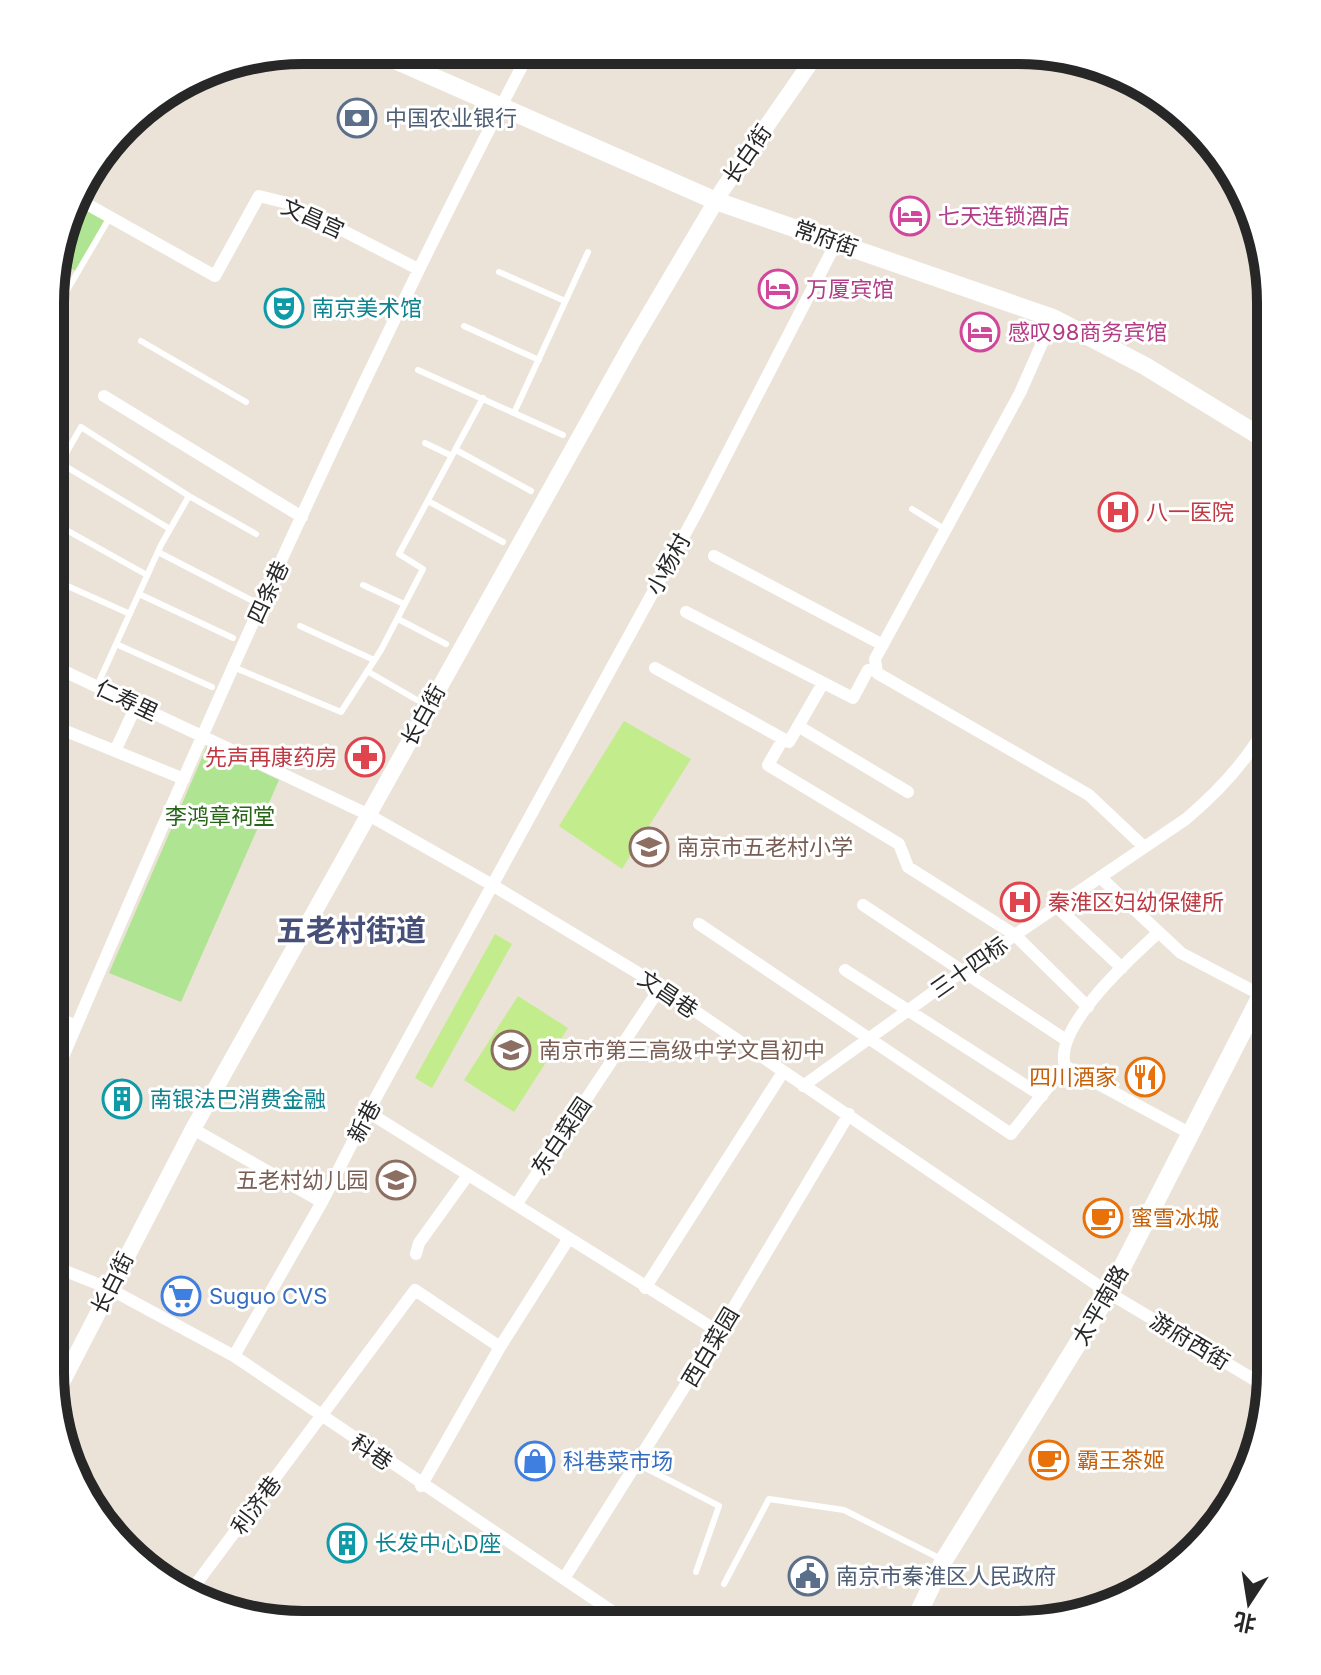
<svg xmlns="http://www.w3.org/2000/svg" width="1321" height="1675" font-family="Inter,'Noto Sans SC',sans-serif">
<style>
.green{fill:#aee492}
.pitch{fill:#c3ec8d}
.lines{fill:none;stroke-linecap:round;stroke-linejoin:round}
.service{stroke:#fff;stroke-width:6}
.minor{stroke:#fff;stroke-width:12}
.tertiary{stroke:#fff;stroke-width:16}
.secondary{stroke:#fff;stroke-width:18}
.labels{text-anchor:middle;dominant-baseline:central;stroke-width:6;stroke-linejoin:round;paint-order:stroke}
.service-label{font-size:22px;fill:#4e5e75;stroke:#fff;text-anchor:start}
.street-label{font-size:22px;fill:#272727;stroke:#fff}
.hotel-label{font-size:22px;fill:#b23c85;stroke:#fff;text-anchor:start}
.culture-label{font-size:22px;fill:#0d838f;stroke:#fff;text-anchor:start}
.health-label{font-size:22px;fill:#be3a42;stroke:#fff;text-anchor:start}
.park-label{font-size:22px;fill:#276517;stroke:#fff}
.education-label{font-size:22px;fill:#785e54;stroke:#fff;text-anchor:start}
.food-label{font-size:22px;fill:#c56008;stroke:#fff;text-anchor:start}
.shop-label{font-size:22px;fill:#366cbe;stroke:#fff;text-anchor:start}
.district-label{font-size:30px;font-weight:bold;fill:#475079;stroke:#fff}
.rim{fill:none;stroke:#272727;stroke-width:10}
</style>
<rect width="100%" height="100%" fill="#ebe3d8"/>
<!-- green -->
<path class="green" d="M75,203L105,219L76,271L55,260Z
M207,746L279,780L181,1002L109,973Z"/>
<!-- pitch -->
<path class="pitch" d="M624,721L691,759L622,869L559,826Z
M495,934L512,944L432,1088L415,1078Z
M518,996L568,1028L514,1112L464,1080Z"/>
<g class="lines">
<!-- service -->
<path class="service" d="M499,272L565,301
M52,316L110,217
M464,326L539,360
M141,341L246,402
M418,370L563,435
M514,413L588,252
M425,443L452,456
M456,450L531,491
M60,463L170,529
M52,478L81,427L189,496L256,534
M428,501L503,542
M912,509L946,530
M52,522L147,575
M158,552L251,600
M52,579L130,614
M363,585L404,604
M139,594L233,638
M398,619L446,644
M300,626L374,660
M116,644L212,687
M233,667L341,712L381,650L423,569L399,554L483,398
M367,671L417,700
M97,686L161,545L189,496
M638,1464L719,1506L696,1572
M724,1584L769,1499L844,1510L941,1559"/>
<!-- minor -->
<path class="minor" d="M76,198L215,276L259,196L291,204L418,269
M1053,318L1020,393L875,659L877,673L1089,795L1143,846
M104,396L302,517
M714,556L883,645
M686,612L853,698L868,670L876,667
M51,665L367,814L494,886L648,979L1109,1293L1270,1389
M655,668L789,742L823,683
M51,725L184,779
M798,726L908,792
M783,739L768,765L899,844L908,867L1015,935L1088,1007
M115,751L137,704
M1100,877L1181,953L1261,995
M863,905L1066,1040
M1057,907L1122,968
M699,924L1011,1134L1065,1066L1191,1134
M845,970L1042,1096
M51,1015L76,1026
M1065,1066C1053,1027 1132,957 1159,932
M51,1085C200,736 353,387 530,51
M803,1086L978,960L1186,819C1219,791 1251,757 1271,717
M368,1112L719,1332
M193,1129L322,1202
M516,1205L660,988
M416,1254L419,1243L468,1175
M50,1265L108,1288L234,1356L631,1624
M645,1288L783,1072
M234,1356L322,1202L368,1112L698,510L837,241
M421,1486L500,1347L569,1238
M565,1577L719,1332L849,1114
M190,1592L415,1290L500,1347"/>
<!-- tertiary -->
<path class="tertiary" d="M56,1394L193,1129L632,343L723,189L818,52"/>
<!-- secondary -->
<path class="secondary" d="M372,50L716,201L1053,318L1145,366L1271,443
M913,1624L944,1560L1109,1293L1271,976"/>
</g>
<!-- icons -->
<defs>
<symbol id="bank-ring" viewBox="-11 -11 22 22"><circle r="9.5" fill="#fff" stroke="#5c6f8a" stroke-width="1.5"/><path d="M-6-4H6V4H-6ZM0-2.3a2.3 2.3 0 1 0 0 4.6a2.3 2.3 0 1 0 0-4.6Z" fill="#5c6f8a"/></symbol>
<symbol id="hotel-ring" viewBox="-11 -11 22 22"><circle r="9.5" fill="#fff" stroke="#d1479c" stroke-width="1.5"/><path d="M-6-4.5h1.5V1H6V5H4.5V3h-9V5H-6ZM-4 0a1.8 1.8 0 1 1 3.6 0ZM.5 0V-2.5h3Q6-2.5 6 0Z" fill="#d1479c"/></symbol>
<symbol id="theatre-ring" viewBox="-11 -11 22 22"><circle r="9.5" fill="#fff" stroke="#0f9aa8" stroke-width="1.5"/><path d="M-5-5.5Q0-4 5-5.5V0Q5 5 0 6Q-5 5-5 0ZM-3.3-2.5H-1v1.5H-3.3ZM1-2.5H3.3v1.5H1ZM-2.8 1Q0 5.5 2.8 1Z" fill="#0f9aa8"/></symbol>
<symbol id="hospital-ring" viewBox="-11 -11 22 22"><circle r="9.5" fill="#fff" stroke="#e0444e" stroke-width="1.5"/><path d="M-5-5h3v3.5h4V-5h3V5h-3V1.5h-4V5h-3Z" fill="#e0444e"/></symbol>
<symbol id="pharmacy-ring" viewBox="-11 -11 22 22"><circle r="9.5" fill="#fff" stroke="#e0444e" stroke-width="1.5"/><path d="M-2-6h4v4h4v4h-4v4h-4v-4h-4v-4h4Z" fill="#e0444e"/></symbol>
<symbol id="school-ring" viewBox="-11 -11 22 22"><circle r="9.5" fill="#fff" stroke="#8d6e63" stroke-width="1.5"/><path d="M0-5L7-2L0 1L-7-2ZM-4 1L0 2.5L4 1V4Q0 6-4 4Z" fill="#8d6e63"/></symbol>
<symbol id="restaurant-ring" viewBox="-11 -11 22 22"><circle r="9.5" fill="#fff" stroke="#e8710a" stroke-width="1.5"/><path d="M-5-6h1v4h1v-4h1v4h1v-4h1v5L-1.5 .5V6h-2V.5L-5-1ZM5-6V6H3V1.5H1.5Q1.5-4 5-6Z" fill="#e8710a"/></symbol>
<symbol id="building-ring" viewBox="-11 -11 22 22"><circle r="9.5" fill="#fff" stroke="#0f9aa8" stroke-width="1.5"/><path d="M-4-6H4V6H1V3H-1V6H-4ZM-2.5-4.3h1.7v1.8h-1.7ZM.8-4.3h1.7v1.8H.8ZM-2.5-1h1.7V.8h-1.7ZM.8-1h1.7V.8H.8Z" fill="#0f9aa8"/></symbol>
<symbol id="cafe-ring" viewBox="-11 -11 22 22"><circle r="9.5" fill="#fff" stroke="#e8710a" stroke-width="1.5"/><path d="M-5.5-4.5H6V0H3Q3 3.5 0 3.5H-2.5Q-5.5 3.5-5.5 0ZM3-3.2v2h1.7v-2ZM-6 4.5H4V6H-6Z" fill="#e8710a"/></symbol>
<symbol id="supermarket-ring" viewBox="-11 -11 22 22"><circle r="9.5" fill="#fff" stroke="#3f7fe0" stroke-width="1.5"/><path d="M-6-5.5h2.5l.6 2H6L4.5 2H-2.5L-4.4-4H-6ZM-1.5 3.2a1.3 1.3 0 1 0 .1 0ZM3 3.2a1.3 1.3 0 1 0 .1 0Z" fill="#3f7fe0"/></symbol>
<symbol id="shop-ring" viewBox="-11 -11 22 22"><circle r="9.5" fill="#fff" stroke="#3f7fe0" stroke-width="1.5"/><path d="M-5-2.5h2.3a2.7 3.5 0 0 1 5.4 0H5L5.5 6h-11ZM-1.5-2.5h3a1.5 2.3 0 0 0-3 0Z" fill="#3f7fe0"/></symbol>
<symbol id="civic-ring" viewBox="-11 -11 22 22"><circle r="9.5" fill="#fff" stroke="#5c6f8a" stroke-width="1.5"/><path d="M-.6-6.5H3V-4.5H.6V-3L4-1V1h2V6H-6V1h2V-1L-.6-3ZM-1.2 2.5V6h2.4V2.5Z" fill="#5c6f8a"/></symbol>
</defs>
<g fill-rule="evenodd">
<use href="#bank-ring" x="335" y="96" width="44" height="44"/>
<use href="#hotel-ring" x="888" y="194" width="44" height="44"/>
<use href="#hotel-ring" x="756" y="267" width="44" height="44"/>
<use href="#theatre-ring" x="262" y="286" width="44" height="44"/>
<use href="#hotel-ring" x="958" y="310" width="44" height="44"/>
<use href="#hospital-ring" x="1096" y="490" width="44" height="44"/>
<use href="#pharmacy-ring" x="343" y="735" width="44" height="44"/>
<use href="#school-ring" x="627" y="825" width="44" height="44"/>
<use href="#hospital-ring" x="998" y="880" width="44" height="44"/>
<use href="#school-ring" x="489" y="1028" width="44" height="44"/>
<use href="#restaurant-ring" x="1123" y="1055" width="44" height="44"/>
<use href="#building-ring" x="100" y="1077" width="44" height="44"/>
<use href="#school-ring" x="374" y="1158" width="44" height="44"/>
<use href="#cafe-ring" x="1081" y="1196" width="44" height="44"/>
<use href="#supermarket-ring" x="159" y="1274" width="44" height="44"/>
<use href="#cafe-ring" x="1027" y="1438" width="44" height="44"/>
<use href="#shop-ring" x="513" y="1439" width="44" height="44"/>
<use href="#building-ring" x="325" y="1521" width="44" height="44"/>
<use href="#civic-ring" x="786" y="1554" width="44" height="44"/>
</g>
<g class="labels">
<!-- service labels -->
<g class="service-label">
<text x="385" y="118">中国农业银行</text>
<text x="836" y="1576">南京市秦淮区人民政府</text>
</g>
<!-- street labels -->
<g class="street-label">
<text transform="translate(747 154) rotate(-55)">长白街</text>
<text transform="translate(313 218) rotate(24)">文昌宫</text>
<text transform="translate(826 238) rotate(19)">常府街</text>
<text transform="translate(668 564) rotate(-61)">小杨村</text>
<text transform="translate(268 592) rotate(-65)">四条巷</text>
<text transform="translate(127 700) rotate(25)">仁寿里</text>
<text transform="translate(423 715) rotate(-61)">长白街</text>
<text transform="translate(969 967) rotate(-35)">三十四标</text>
<text transform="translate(668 994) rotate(34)">文昌巷</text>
<text transform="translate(364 1121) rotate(-62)">新巷</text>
<text transform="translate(561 1136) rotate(-56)">东白菜园</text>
<text transform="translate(112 1283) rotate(-63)">长白街</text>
<text transform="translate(1100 1305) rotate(-60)">太平南路</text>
<text transform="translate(1190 1341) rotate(31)">游府西街</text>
<text transform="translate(710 1347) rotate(-59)">西白菜园</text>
<text transform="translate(372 1452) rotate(34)">科巷</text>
<text transform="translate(256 1505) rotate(-53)">利济巷</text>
</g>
<!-- hotel labels -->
<g class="hotel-label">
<text x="938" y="216">七天连锁酒店</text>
<text x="806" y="289">万厦宾馆</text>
<text x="1008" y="332">感叹98商务宾馆</text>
</g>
<!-- culture labels -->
<g class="culture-label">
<text x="312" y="308">南京美术馆</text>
<text x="150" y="1099">南银法巴消费金融</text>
<text x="375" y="1543">长发中心D座</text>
</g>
<!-- health labels -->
<g class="health-label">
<text x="1146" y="512">八一医院</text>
<text x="337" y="757" text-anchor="end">先声再康药房</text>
<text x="1048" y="902">秦淮区妇幼保健所</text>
</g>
<!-- park labels -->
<g class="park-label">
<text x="220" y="816">李鸿章祠堂</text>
</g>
<!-- education labels -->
<g class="education-label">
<text x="677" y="847">南京市五老村小学</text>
<text x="539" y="1050">南京市第三高级中学文昌初中</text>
<text x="368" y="1180" text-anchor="end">五老村幼儿园</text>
</g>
<!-- food labels -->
<g class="food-label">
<text x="1117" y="1077" text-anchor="end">四川酒家</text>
<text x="1131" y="1218">蜜雪冰城</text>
<text x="1077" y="1460">霸王茶姬</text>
</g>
<!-- shop labels -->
<g class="shop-label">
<text x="209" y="1296">Suguo CVS</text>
<text x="563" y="1461">科巷菜市场</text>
</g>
<!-- district labels -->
<g class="district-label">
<text x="351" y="930">五老村街道</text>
</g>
</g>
<!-- crop -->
<path d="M0 0H1321V1675H0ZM303 64H1018A239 239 0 0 1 1257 303V1372A239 239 0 0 1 1018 1611H303A239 239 0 0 1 64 1372V303A239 239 0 0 1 303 64Z" fill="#fff" fill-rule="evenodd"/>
<path class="rim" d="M303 64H1018A239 239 0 0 1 1257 303V1372A239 239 0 0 1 1018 1611H303A239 239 0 0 1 64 1372V303A239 239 0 0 1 303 64Z"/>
<!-- north arrow -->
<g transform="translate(1249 1603) rotate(192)" stroke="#ffffff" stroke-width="6" paint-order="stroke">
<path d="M0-6L14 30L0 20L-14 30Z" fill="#272727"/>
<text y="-12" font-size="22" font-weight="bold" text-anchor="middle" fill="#272727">北</text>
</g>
</svg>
